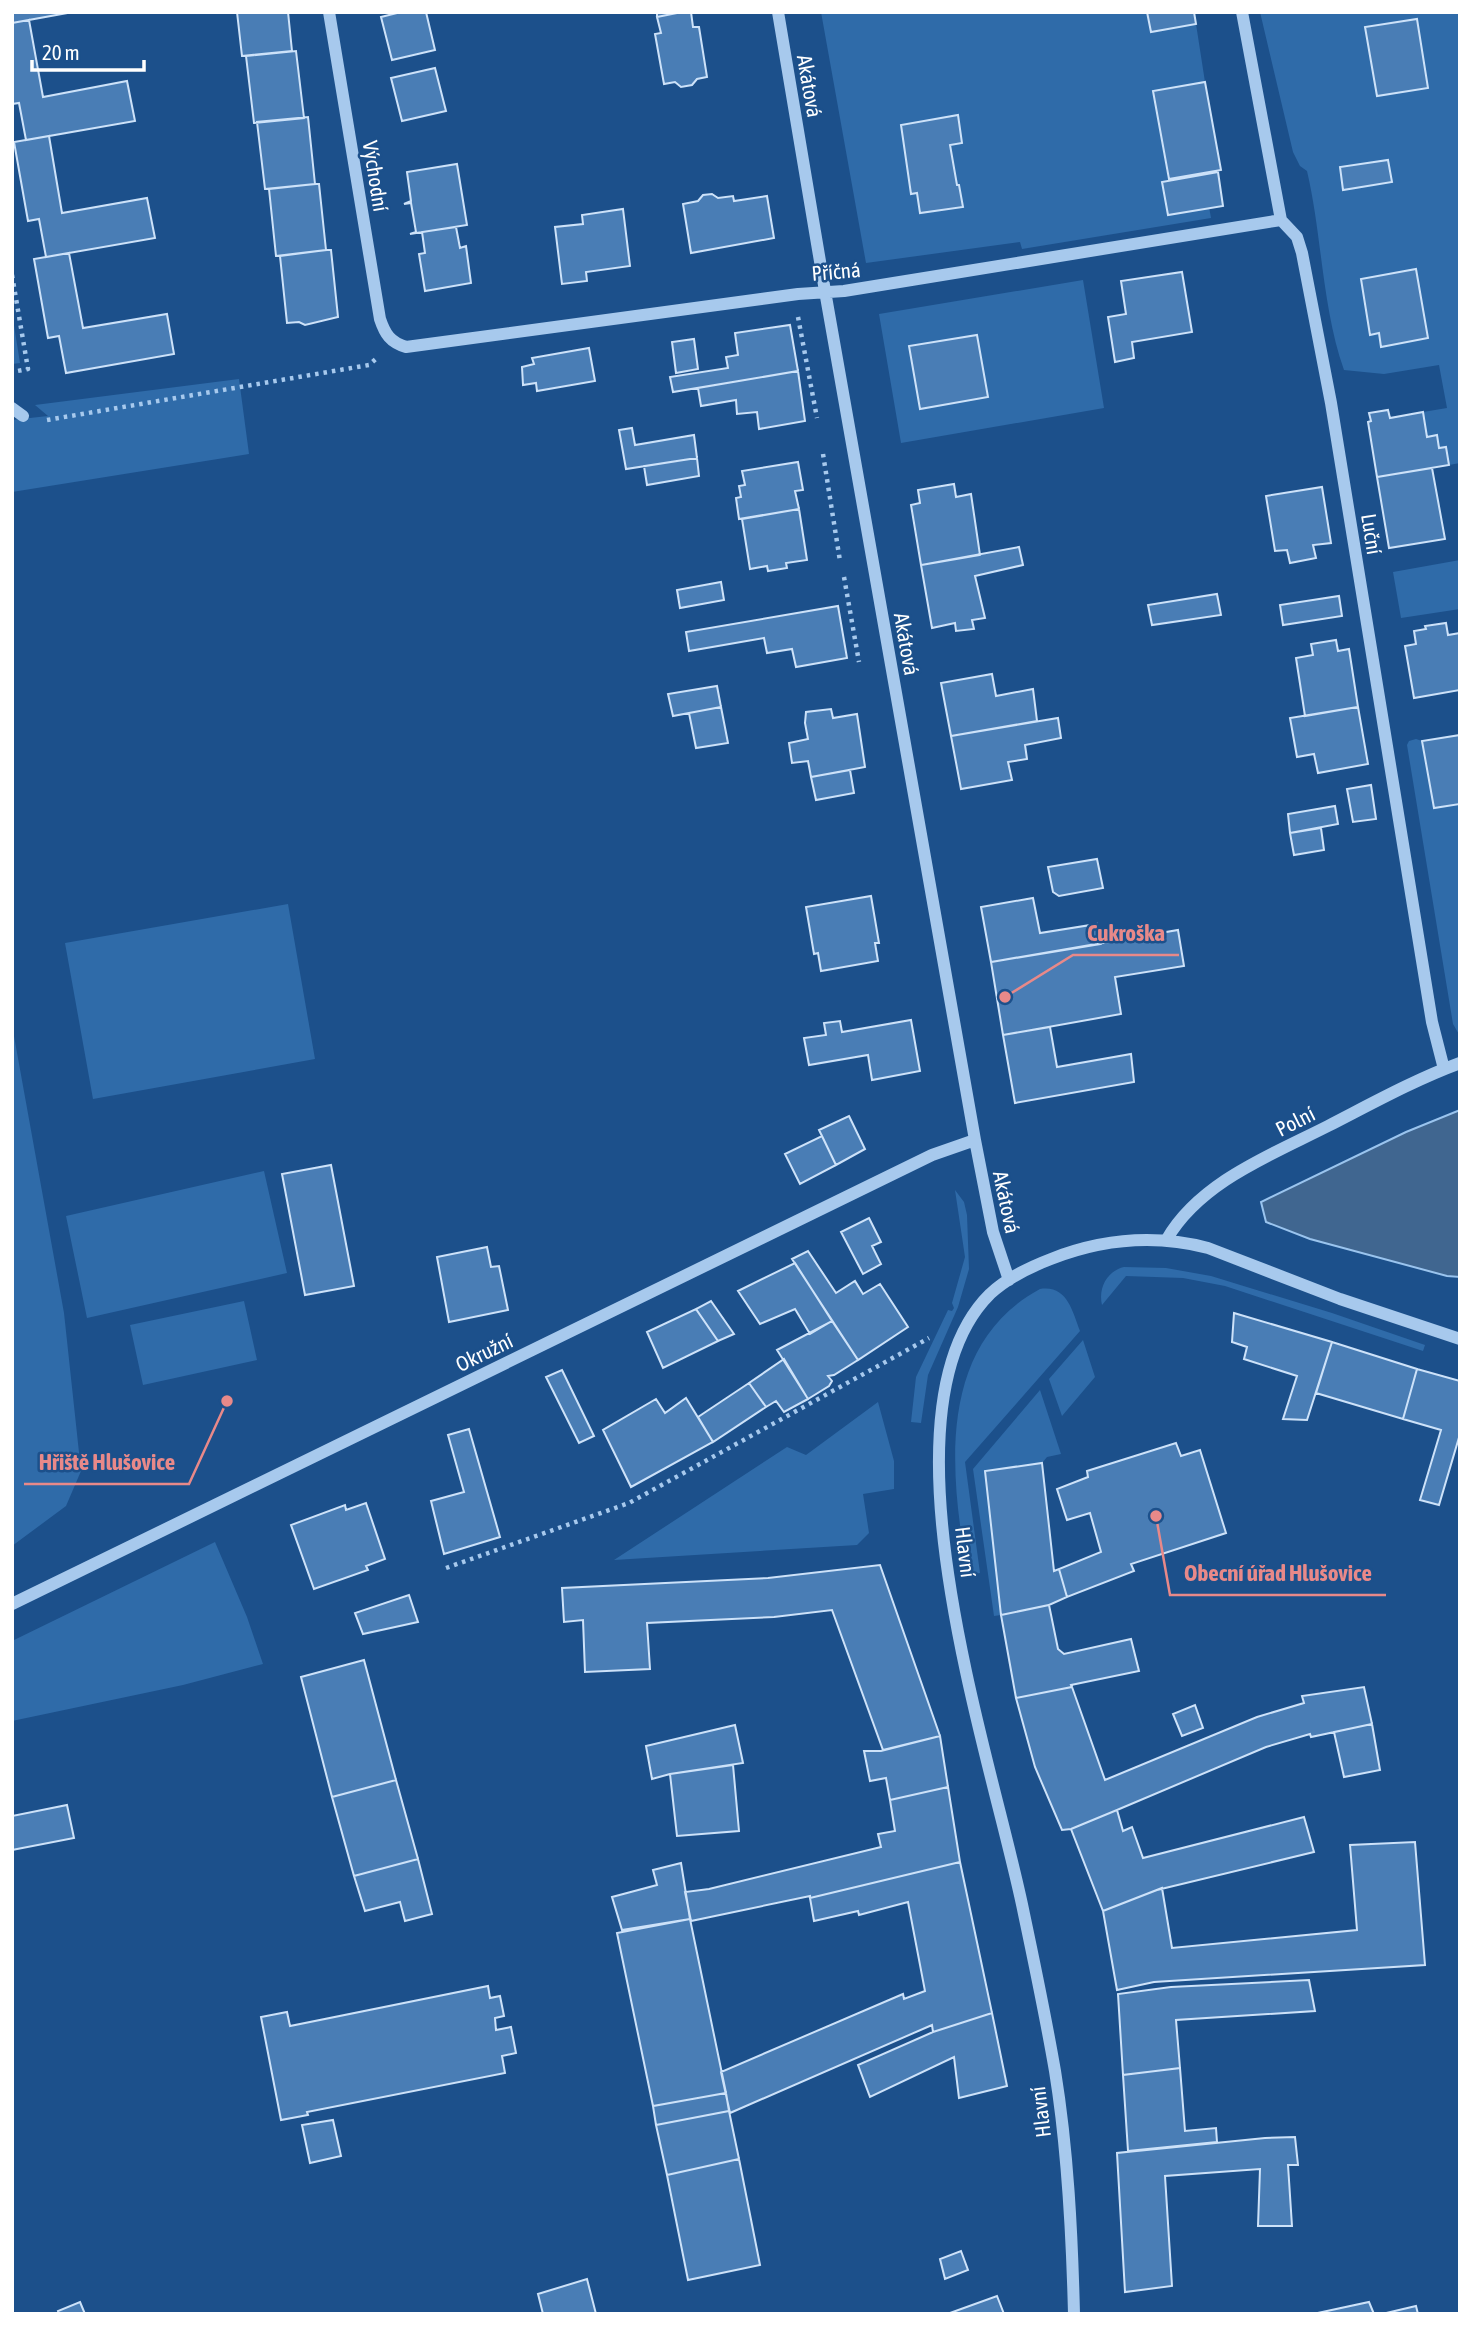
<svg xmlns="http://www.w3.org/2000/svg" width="1472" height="2326" font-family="'Asap Condensed',sans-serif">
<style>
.green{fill:#2f6ba9}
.water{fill:#406690;stroke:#9ac4ee;stroke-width:2}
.building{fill:#497db5;stroke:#cde2f9;stroke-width:2}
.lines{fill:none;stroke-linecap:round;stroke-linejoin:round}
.path{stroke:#a7c9ed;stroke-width:4.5;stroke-dasharray:3.5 5;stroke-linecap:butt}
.minor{stroke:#a7c9ed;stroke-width:12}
.labels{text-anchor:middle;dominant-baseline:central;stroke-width:5;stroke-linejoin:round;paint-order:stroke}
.street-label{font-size:21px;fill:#fff;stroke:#1c508b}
.leader{fill:none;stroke:#e88989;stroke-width:2.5}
.callout-dot{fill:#e88989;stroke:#1c508b;stroke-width:2.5}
.callout-label{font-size:23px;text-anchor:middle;font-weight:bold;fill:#e88989;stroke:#1c508b;stroke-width:5;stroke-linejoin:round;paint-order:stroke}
</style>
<rect width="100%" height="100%" fill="#1c508b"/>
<!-- green -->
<path class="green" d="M821,12H1147L1151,32L1196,24L1205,82L1153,91L1168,178L1203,173L1211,218L1022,249L1020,242L866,263Z
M1260,12H1460V463L1449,465L1446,448H1439L1437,435L1427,437L1423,412L1447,408L1439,365L1384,374L1344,370C1322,308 1322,235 1307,171L1300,166L1293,152Z
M1083,280L1104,408L901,443L879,314Z
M12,313L20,363L12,364Z
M239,379L249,454L12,492V420L48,416L35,405Z
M1460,560V609L1401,618L1393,572Z
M1416,739L1422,741L1434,808L1460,804V1036L1453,1024L1407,745L1409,741Z
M288,904L315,1059L93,1099L65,943Z
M12,1025L64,1313L81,1471L66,1506L12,1546Z
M264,1171L287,1273L87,1318L66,1216Z
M955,1190L964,1202L967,1215L969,1269L958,1307L928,1375L921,1423L911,1422L916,1377L948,1310L952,1311L954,1308L952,1303L965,1257Z
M1124,1267L1166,1268L1211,1276L1332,1313L1425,1345L1423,1351L1225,1286L1183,1278L1126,1276L1102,1305C1098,1288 1107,1271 1124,1267Z
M1040,1289C1067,1285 1072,1310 1080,1331L965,1462L980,1573L968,1575C950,1476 935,1346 1040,1289Z
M244,1301L257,1360L143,1385L130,1325Z
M1083,1340L1095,1377L1062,1416L1049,1379Z
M1040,1390L1061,1454L1047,1457L1042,1463L985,1471L1001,1615L994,1616L973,1469Z
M878,1402L894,1461V1489L863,1494L869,1533L857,1545L614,1560L787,1447L806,1455Z
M215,1542L247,1617L263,1664L183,1685L12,1721V1641Z"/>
<!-- water -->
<path class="water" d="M1460,1110V1277L1447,1276L1310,1239L1266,1222L1261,1202L1406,1132Z"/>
<!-- building -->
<path class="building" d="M12,12H73L12,23Z
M237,12H288L292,51L242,56Z
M401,12H426L435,50L392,60L381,17Z
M657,12H682L657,17Z
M682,12H691L693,27H699L707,77L697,79L692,85L681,87L675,82L664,84L655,34L661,33L657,17Z
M1147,12H1194L1196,24L1151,32Z
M1417,19L1428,88L1377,96L1365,27Z
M29,20L43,97L127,81L135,121L26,140L19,103L12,104V23Z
M296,51L304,118L254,123L246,56Z
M435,68L446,111L402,121L391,78Z
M1205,82L1221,170L1169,179L1153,91Z
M958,115L962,143L950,145L957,185H959L963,207L920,213L917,193L911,194L901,125Z
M308,117L315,184L265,189L257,122Z
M49,136L62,213L147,198L155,238L46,257L39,219L28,221L14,142Z
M1388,160L1392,182L1343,190L1340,167Z
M457,164L467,225L410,234L416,232L411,203L404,204L411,201L407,172Z
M1218,172L1223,206L1168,215L1162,182Z
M315,184H319L326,250L276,256L269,189Z
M712,194L718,198L733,196L734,201L767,196L774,238L691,253L683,204L698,201L703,195Z
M623,209L630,266L586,272L587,281L562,284L555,227L583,224L582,215Z
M456,227L460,248L466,246L471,283L425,291L419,254L425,253L422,232Z
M326,250H331L338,317L305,325L299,322L287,323L280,256Z
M69,253L83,328L167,314L174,354L66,373L59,336L48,338L34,259Z
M1416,269L1428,338L1381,347L1379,333L1370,335L1361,279Z
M1182,272L1192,332L1132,342L1134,358L1115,362L1108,317L1126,314L1121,281Z
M790,325L798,371L673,392L670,377L728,368L726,357L738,355L735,333Z
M977,335L988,397L920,409L909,346Z
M694,339L698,369L676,373L672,342Z
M589,348L595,381L537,391L536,383L523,385L522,367L534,364L532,358Z
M798,371L805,421L759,429L757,412L737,414L736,400L701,406L698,388Z
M1388,410L1390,418L1423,412L1427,437L1437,435L1439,448L1446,447L1449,465L1377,477L1368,422L1371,421L1369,413Z
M632,428L635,445L694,435L697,458L626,469L619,430Z
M697,458L699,476L647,485L644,466Z
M798,462L803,490L795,491L799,509L739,519L736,498L741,497L739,486L745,485L742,471Z
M1432,468L1445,539L1389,548L1377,477Z
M954,484L956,497L971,494L980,555L921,565L911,505L920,503L918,490Z
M1322,487L1331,543L1313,545L1316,558L1290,563L1287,550L1275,551L1266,496Z
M799,509L807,560L786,563L787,568L768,571L767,566L750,569L742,519Z
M1019,547L1023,565L975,576L985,618L972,620L974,629L956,631L955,623L932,628L921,565Z
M721,582L724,600L680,608L677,590Z
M1217,594L1221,615L1152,625L1148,605Z
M1339,596L1342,616L1283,625L1280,605Z
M838,606L847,658L796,667L792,649L767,653L764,638L689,651L686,632Z
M1446,623L1448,635L1460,633V690L1414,698L1405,646L1416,644L1414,631L1426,629L1425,626Z
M1336,640L1338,651L1349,649L1358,707L1305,716L1296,658L1313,655L1311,644Z
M992,674L996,696L1033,689L1037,721L951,736L941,683Z
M717,686L721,707L673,716L668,694Z
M721,707L728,743L696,748L689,713Z
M1358,707L1368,764L1318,773L1314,754L1297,757L1290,718Z
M831,709L833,718L857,714L865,767L811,777L808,761L792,763L789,743L808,739L805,723L806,712Z
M1058,718L1061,738L1025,745L1027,759L1008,762L1012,780L961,789L951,736Z
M1460,735V804L1434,808L1422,741Z
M850,770L854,793L816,800L811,777Z
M1371,785L1376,819L1353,822L1347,789Z
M1335,806L1338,824L1290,833L1288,814Z
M1321,828L1324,850L1294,855L1290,833Z
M1097,859L1103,888L1059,896L1053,892L1048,867Z
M871,896L879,943H875L878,961L821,971L818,953L814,954L806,907Z
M1033,898L1040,933L1097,924L1101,944L991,962L981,907Z
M1178,930L1184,966L1115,977L1121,1014L1003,1035L991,962Z
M911,1020L920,1071L872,1080L868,1055L809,1065L804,1038L826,1035L824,1023L840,1021L842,1032Z
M1050,1027L1057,1067L1131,1054L1134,1082L1015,1103L1003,1035Z
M849,1116L865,1149L836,1165L819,1130Z
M822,1136L836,1165L800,1184L785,1154Z
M331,1165L354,1286L305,1295L282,1174Z
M869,1218L881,1242L872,1246L881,1264L863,1274L841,1232Z
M487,1247L491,1267L499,1266L508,1310L449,1322L437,1257Z
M808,1251L836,1293L855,1281L863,1294L880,1284L908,1327L858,1360L792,1259Z
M795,1263L832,1321L810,1334L795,1309L760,1324L738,1291Z
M711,1301L734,1334L718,1341L696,1309Z
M696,1309L718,1341L663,1368L647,1332Z
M1234,1313L1332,1342L1307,1420L1283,1419L1297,1376L1244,1359L1247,1347L1232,1342Z
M832,1321L858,1360L834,1375L828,1376L832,1381L829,1386L808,1399L777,1350Z
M1332,1342L1417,1369L1403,1419L1316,1393Z
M784,1359L808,1399L784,1412L776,1401L766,1407L749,1383Z
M1417,1369L1460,1381V1434L1439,1505L1420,1500L1441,1430L1403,1419Z
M562,1370L594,1436L579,1443L546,1377Z
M749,1383L766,1407L713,1442L698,1417Z
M686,1398L713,1442L631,1487L603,1430L656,1399L665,1413Z
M469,1429L500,1537L444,1554L431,1501L464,1492L448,1435Z
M1176,1443L1181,1456L1200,1450L1226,1533L1131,1564L1134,1571L1067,1597L1059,1569L1101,1552L1090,1513L1067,1520L1057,1489L1088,1477L1087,1471Z
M1042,1463L1054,1571L1059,1569L1067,1597L1049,1605L1001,1615L985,1471Z
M366,1503L385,1559L366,1566L368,1570L314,1589L291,1525L345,1505L346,1510Z
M880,1565L940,1736L883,1750L832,1610L774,1617L647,1623L650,1669L585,1672L583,1620L564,1622L562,1588L768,1578Z
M409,1595L418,1622L363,1634L355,1613Z
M1049,1605L1058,1649L1064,1654L1131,1639L1139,1671L1071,1685L1072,1687L1016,1698L1001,1615Z
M364,1660L396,1780L332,1797L301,1677Z
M1072,1687L1105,1780L1257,1717L1304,1703L1302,1696L1364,1687L1372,1724L1311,1737L1310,1734L1266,1747L1117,1810L1071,1829L1062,1830L1035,1767L1016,1698Z
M1195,1705L1203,1728L1182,1736L1173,1714Z
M1372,1724L1380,1770L1344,1777L1334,1732Z
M735,1725L743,1763L670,1774L652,1779L646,1746Z
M940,1736L948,1787L890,1800L886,1778L870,1781L864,1751H881Z
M733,1765L739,1831L677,1836L670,1774Z
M396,1780L418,1859L354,1876L332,1797Z
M948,1787L960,1862L810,1898V1896L691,1921L685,1892L709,1889L881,1847L878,1834L895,1831L890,1800Z
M67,1805L74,1838L12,1850V1816Z
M1117,1810L1123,1831L1132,1827L1143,1858L1304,1817L1314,1852L1157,1890L1103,1911L1071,1829Z
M1415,1842L1425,1965L1154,1982L1117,1990L1103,1911L1162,1888L1172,1948L1357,1930L1350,1845Z
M418,1859L432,1914L405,1921L400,1902L365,1911L354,1876Z
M960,1862L992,2013L933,2032L932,2025L730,2113L721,2072L903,1994L904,1999L925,1991L908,1902L859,1915L858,1911L814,1921L810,1898Z
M681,1863L690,1919L622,1930L612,1897L657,1885L653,1870Z
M690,1919L726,2093L653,2106L617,1933Z
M1309,1980L1315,2011L1176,2020L1180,2068L1123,2075L1118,1994L1171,1987Z
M488,1986L490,1998L500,1996L504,2016L495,2018L496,2030L511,2027L516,2053L502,2056L505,2073L307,2112L308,2115L281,2120L261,2017L287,2012L290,2026Z
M992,2013L1007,2086L959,2098L954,2057L870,2097L858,2065L933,2032Z
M1180,2068L1185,2131L1216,2128L1217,2142L1128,2151L1123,2075Z
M726,2093L729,2111L656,2125L653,2106Z
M729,2111L739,2159L667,2175L656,2125Z
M333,2120L341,2156L310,2163L302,2125Z
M1295,2137L1298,2165H1288L1292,2226H1258L1260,2169L1165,2176L1172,2286L1125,2292L1117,2153L1265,2138Z
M739,2159L760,2265L688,2280L667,2175Z
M961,2251L968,2270L945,2279L940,2259Z
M587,2279L596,2314H543L538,2294Z
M997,2296L1004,2314L950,2313Z
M80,2302L85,2314H59L58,2311Z
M1369,2302L1374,2314H1313Z
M1416,2306L1418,2314H1382Z"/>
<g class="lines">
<!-- path -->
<path class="path" d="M12,275L28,369L12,372
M798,317L817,418
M47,420L369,365L377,358
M823,454L840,561
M844,577L859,662
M446,1568L629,1503L929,1338"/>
<!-- minor -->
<path class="minor" d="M329,12L380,319C385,334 390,342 406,347L798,294L844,291L1281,220
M778,12L825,291L975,1140L993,1232L1009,1280
M1242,12L1281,220L1297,237L1302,253L1331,403L1432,1022L1444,1069
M12,408L23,416
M1167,1239C1200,1182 1271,1155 1328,1126C1371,1104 1414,1080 1460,1063
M12,1604L932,1155L975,1140
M1074,2314C1072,2233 1068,2151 1055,2071C1046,2019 1035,1966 1024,1914C995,1767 870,1413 990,1294C1007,1278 1030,1267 1051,1259C1102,1239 1154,1234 1208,1248L1340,1299L1460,1339"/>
</g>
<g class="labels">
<!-- street labels -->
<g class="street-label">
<text transform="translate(810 86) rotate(80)">Akátová</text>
<text transform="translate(376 176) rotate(81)">Východní</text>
<text transform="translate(836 271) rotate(-5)">Příčná</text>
<text transform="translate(1372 534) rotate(81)">Luční</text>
<text transform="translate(907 644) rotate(80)">Akátová</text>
<text transform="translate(1295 1121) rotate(-27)">Polní</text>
<text transform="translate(1007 1202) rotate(78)">Akátová</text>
<text transform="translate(484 1352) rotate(-26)">Okružní</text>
<text transform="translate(966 1552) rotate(83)">Hlavní</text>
<text transform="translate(1040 2112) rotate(-97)">Hlavní</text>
</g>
</g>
<!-- callouts -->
<path class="leader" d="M1005 997L1073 955H1179M227 1401L189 1484H24M1156 1516L1170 1595H1386"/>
<g class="callout-dot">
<circle cx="1005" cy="997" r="7"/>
<circle cx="227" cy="1401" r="7"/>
<circle cx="1156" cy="1516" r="7"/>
</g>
<g class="callout-label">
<text x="1126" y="941">Cukroška</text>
<text x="107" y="1470">Hřiště Hlušovice</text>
<text x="1278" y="1581">Obecní úřad Hlušovice</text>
</g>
<!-- border -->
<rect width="1472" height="2326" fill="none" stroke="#ffffff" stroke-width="28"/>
<!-- scale -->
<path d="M32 60v10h112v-10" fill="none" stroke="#ffffff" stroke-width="3.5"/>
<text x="42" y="60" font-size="21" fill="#ffffff" stroke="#1c508b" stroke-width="5" paint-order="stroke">20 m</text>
</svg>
